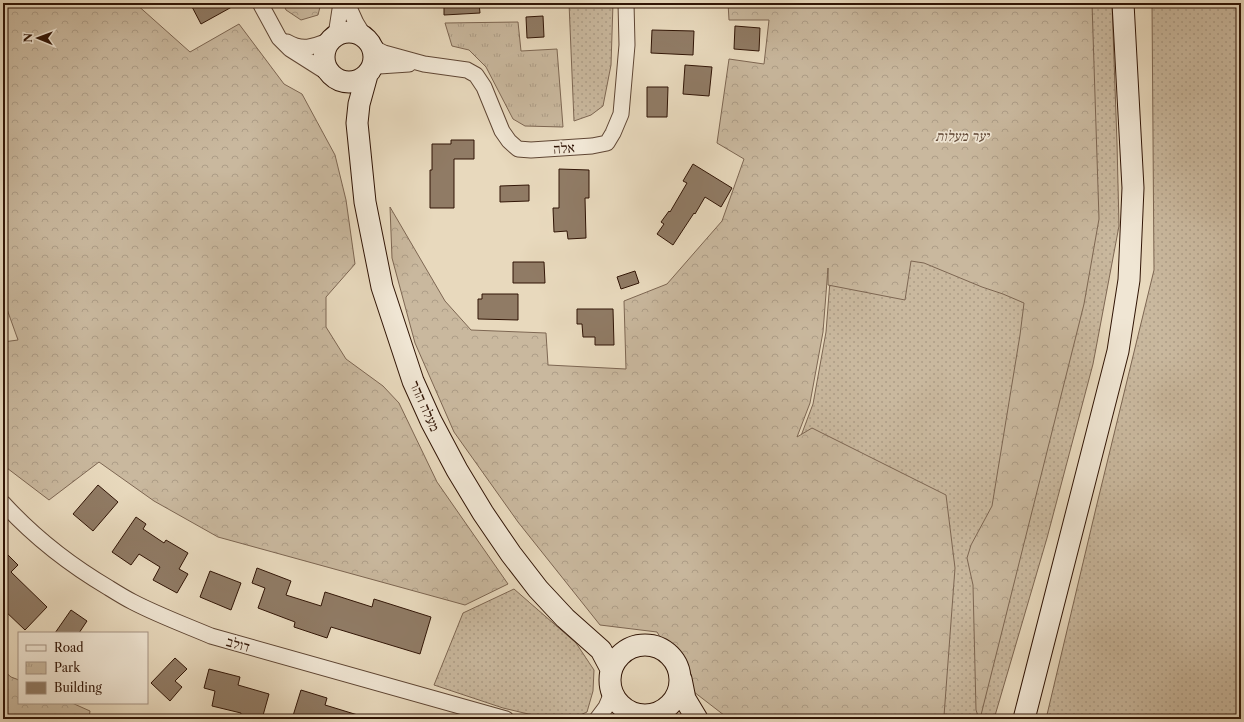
<svg xmlns="http://www.w3.org/2000/svg" width="1244" height="722" font-family="'Libre Caslon Text','Frank Ruhl Libre',serif">
<style>
.grass{fill:url(#grass-dots);stroke:#7d6652}
.forest{fill:url(#forest-crowns);stroke:#7d6652}
.park{fill:url(#park-tufts);stroke:#7d6652}
.building{fill:#907b65;stroke:#311506}
.lines{fill:none;stroke-linecap:round;stroke-linejoin:round}
.street-casing{stroke:#5f4634;stroke-width:17}
.secondary-casing{stroke:#311506;stroke-width:23}
.street{stroke:#f0e6d4;stroke-width:15}
.secondary{stroke:#f0e6d4;stroke-width:21}
.labels{text-anchor:middle;dominant-baseline:central;stroke-width:3.5;stroke-linejoin:round;paint-order:stroke}
.park-label{font-size:14px;font-style:italic;fill:#5f4634;stroke:#f0e6d4}
.street-label{font-size:14px;fill:#311506;stroke:#f0e6d4}
</style>
<defs>
<pattern id="grass-dots" width="8" height="8" patternUnits="userSpaceOnUse"><rect width="8" height="8" fill="#c9b89e"/><path d="M2 2h.1M6 6h.1" fill="none" stroke="#ad9d87" stroke-width="1.8" stroke-linecap="round"/></pattern>
<pattern id="forest-crowns" width="20" height="18" patternUnits="userSpaceOnUse"><rect width="20" height="18" fill="#c9b89e"/><path d="M2 6a3 3 0 1 1 6 0M12 15a3 3 0 1 1 6 0" fill="none" stroke="#ad9d87"/></pattern>
<pattern id="park-tufts" width="24" height="20" patternUnits="userSpaceOnUse"><rect width="24" height="20" fill="#c9b89e"/><path d="M3 7l-1-3M5 7V3M7 7l1-3M15 17l-1-3M17 17v-4M19 17l1-3" fill="none" stroke="#ad9d87"/></pattern>
</defs>
<rect width="100%" height="100%" fill="#e8d9bd"/>
<filter id="stains"><feTurbulence type="fractalNoise" baseFrequency=".005" numOctaves="4"/><feColorMatrix values="0 0 0 0 .2 0 0 0 0 .09 0 0 0 0 .02 0 0 0 .5 -.17"/></filter>
<radialGradient id="worn" r=".72"><stop offset=".6" stop-color="#630" stop-opacity="0"/><stop offset="1" stop-color="#630" stop-opacity=".3"/></radialGradient>
<!-- grass -->
<path class="grass" d="M569,3H613L611,65L603,106L591,115L574,121Z
M842,3H1112L1117,143L1119,226L1093,364L1047,538L994,719H806L790,465L813,404L826,332L843,115Z
M1152,3H1241V719H1046L1096,508L1154,270Z
M514,589L576,643L594,670L593,691L587,712L571,719L545,718L503,708L434,685L463,613Z"/>
<!-- forest -->
<path class="forest" d="M3,3H135L190,52L239,24L284,84L302,94L335,155L346,200L355,264L326,297V327L346,359L383,386L399,403L437,482L508,584L465,605L218,537L154,501L99,462L49,500L3,465V342L18,340L3,298Z
M283,3H321L318,15L301,20L286,10Z
M728,3H852L906,7L908,3H1092L1099,219L1084,304L980,719H979L976,710L973,585L967,558L971,545L992,506L1020,335L1024,303L1003,294L982,287L924,263L911,261L905,300L828,285V268L823,332L810,403L797,437L812,428L946,495L955,568L944,716L939,719H729L694,692L657,632L600,625L518,522L454,432L415,343L392,258L390,207L445,301L471,330L546,333L548,365L626,369L624,301L667,284L722,221L744,159L717,143L729,59L764,64L769,20H729Z
M3,670L11,677L19,680V703H72L90,711L89,719H3Z"/>
<!-- park -->
<path class="park" d="M518,22L521,51L557,49L563,127L525,126L513,119L486,67L469,50L452,46L445,23Z"/>
<!-- building -->
<path class="building" d="M190,3H239L201,24Z
M444,3H479L480,13L444,15Z
M543,16L544,37L527,38L526,17Z
M735,26L760,28L759,51L734,49Z
M652,30L694,31L693,55L651,53Z
M685,65L712,67L709,96L683,94Z
M647,87H668L667,117H647Z
M451,140H474V159H454V208H430V170H432V144H451Z
M693,164L732,188L721,207L705,197L695,214L694,213L673,245L657,234L664,224L661,222L669,211L670,212L687,183L683,181Z
M559,169L589,170V198H585L586,238L568,239L567,231L554,232L553,208H559Z
M529,185V201L500,202V186Z
M513,262H544L545,283H513Z
M635,271L639,283L621,289L617,277Z
M482,294H518V320L478,319V299H482Z
M577,309H613L614,345H595V337H583L582,324H577Z
M98,485L118,502L93,531L73,514Z
M136,517L146,524L143,529L164,543L166,540L188,553L179,569L188,574L177,593L153,580L160,567L139,554L131,565L112,552Z
M3,550L18,565L11,572L47,607L25,630L3,609Z
M257,568L291,581L286,595L321,606L325,592L372,607L374,599L431,617L420,654L331,627L327,638L294,627L295,622L258,608L265,588L252,583Z
M210,571L241,583L231,610L200,597Z
M71,610L87,621L79,633H55Z
M175,658L187,669L175,681L182,687L170,701L151,683Z
M209,669L240,677L238,685L269,694L262,719H240L241,713L212,706L215,691L204,688Z
M301,690L327,698L325,705L361,716L360,719H292Z"/>
<g class="lines">
<defs>
<path id="street" d="M260,3L279,38L290,49L331,75
M347,3L356,23L364,36
M336,35L341,3
M287,42C302,51 313,47 328,41
M370,42L378,50L384,53L424,64L467,70L476,75L484,87L502,131L509,141L518,149L531,150L592,146L607,143L613,133L621,114L627,45L626,3
M372,68L379,66L409,64
M3,503C34,537 70,565 109,588C117,593 125,598 133,602C158,615 185,625 211,636L506,719
M597,719L606,707L612,693
M628,719L639,715"/>
<path id="secondary" d="M324 57a25 25 0 1 1 50 0a25 25 0 1 1-50 0Z
M367,75L359,104L357,123L365,202L382,287L413,381L431,421L457,470L483,513L511,554L538,589L565,618L601,650L611,669
M610 680a35 35 0 1 1 70 0a35 35 0 1 1-70 0Z
M681,679L685,699L697,719
M1024,719L1118,351L1129,280L1133,188L1123,3"/>
</defs>
<!-- street casing -->
<use href="#street" class="street-casing"/>
<!-- secondary casing -->
<use href="#secondary" class="secondary-casing"/>
<!-- street -->
<use href="#street" class="street"/>
<!-- secondary -->
<use href="#secondary" class="secondary"/>
</g>
<g class="labels">
<!-- park labels -->
<g class="park-label">
<text x="962" y="136">יער מעלות</text>
</g>
<!-- street labels -->
<g class="street-label">
<text transform="translate(564 148) rotate(-4)">אלה</text>
<text transform="translate(425 406) rotate(66)">מעלה ההר</text>
<text transform="translate(238 644) rotate(16)">דולב</text>
</g>
</g>
<!-- margin -->
<rect width="1244" height="722" fill="none" stroke="#e8d9bd" stroke-width="16"/>
<rect x="4" y="4" width="1236" height="714" fill="none" stroke="#311506" stroke-width="2"/>
<rect x="8" y="8" width="1228" height="706" fill="none" stroke="#311506"/>
<!-- legend -->
<rect x="18" y="632" width="130" height="72" fill="#f0e6d4" stroke="#a49282"/>
<rect x="26" y="645" width="20" height="6" fill="#f0e6d4" stroke="#a49282"/>
<text x="54" y="652" font-size="12" fill="#311506">Road</text>
<rect x="26" y="662" width="20" height="12" fill="url(#park-tufts)" stroke="#a49282"/>
<text x="54" y="672" font-size="12" fill="#311506">Park</text>
<rect x="26" y="682" width="20" height="12" fill="#907b65" stroke="#a49282"/>
<text x="54" y="692" font-size="12" fill="#311506">Building</text>
<!-- north arrow -->
<g transform="translate(38 38) rotate(271)" stroke="#f0e6d4" stroke-width="3" paint-order="stroke">
<path d="M0-3L7 15L0 10L-7 15Z" fill="#311506"/>
<text y="-6" font-size="11" font-weight="bold" text-anchor="middle" fill="#311506">N</text>
</g>
<rect width="100%" height="100%" filter="url(#stains)"/>
<rect width="100%" height="100%" fill="url(#worn)"/>
</svg>
